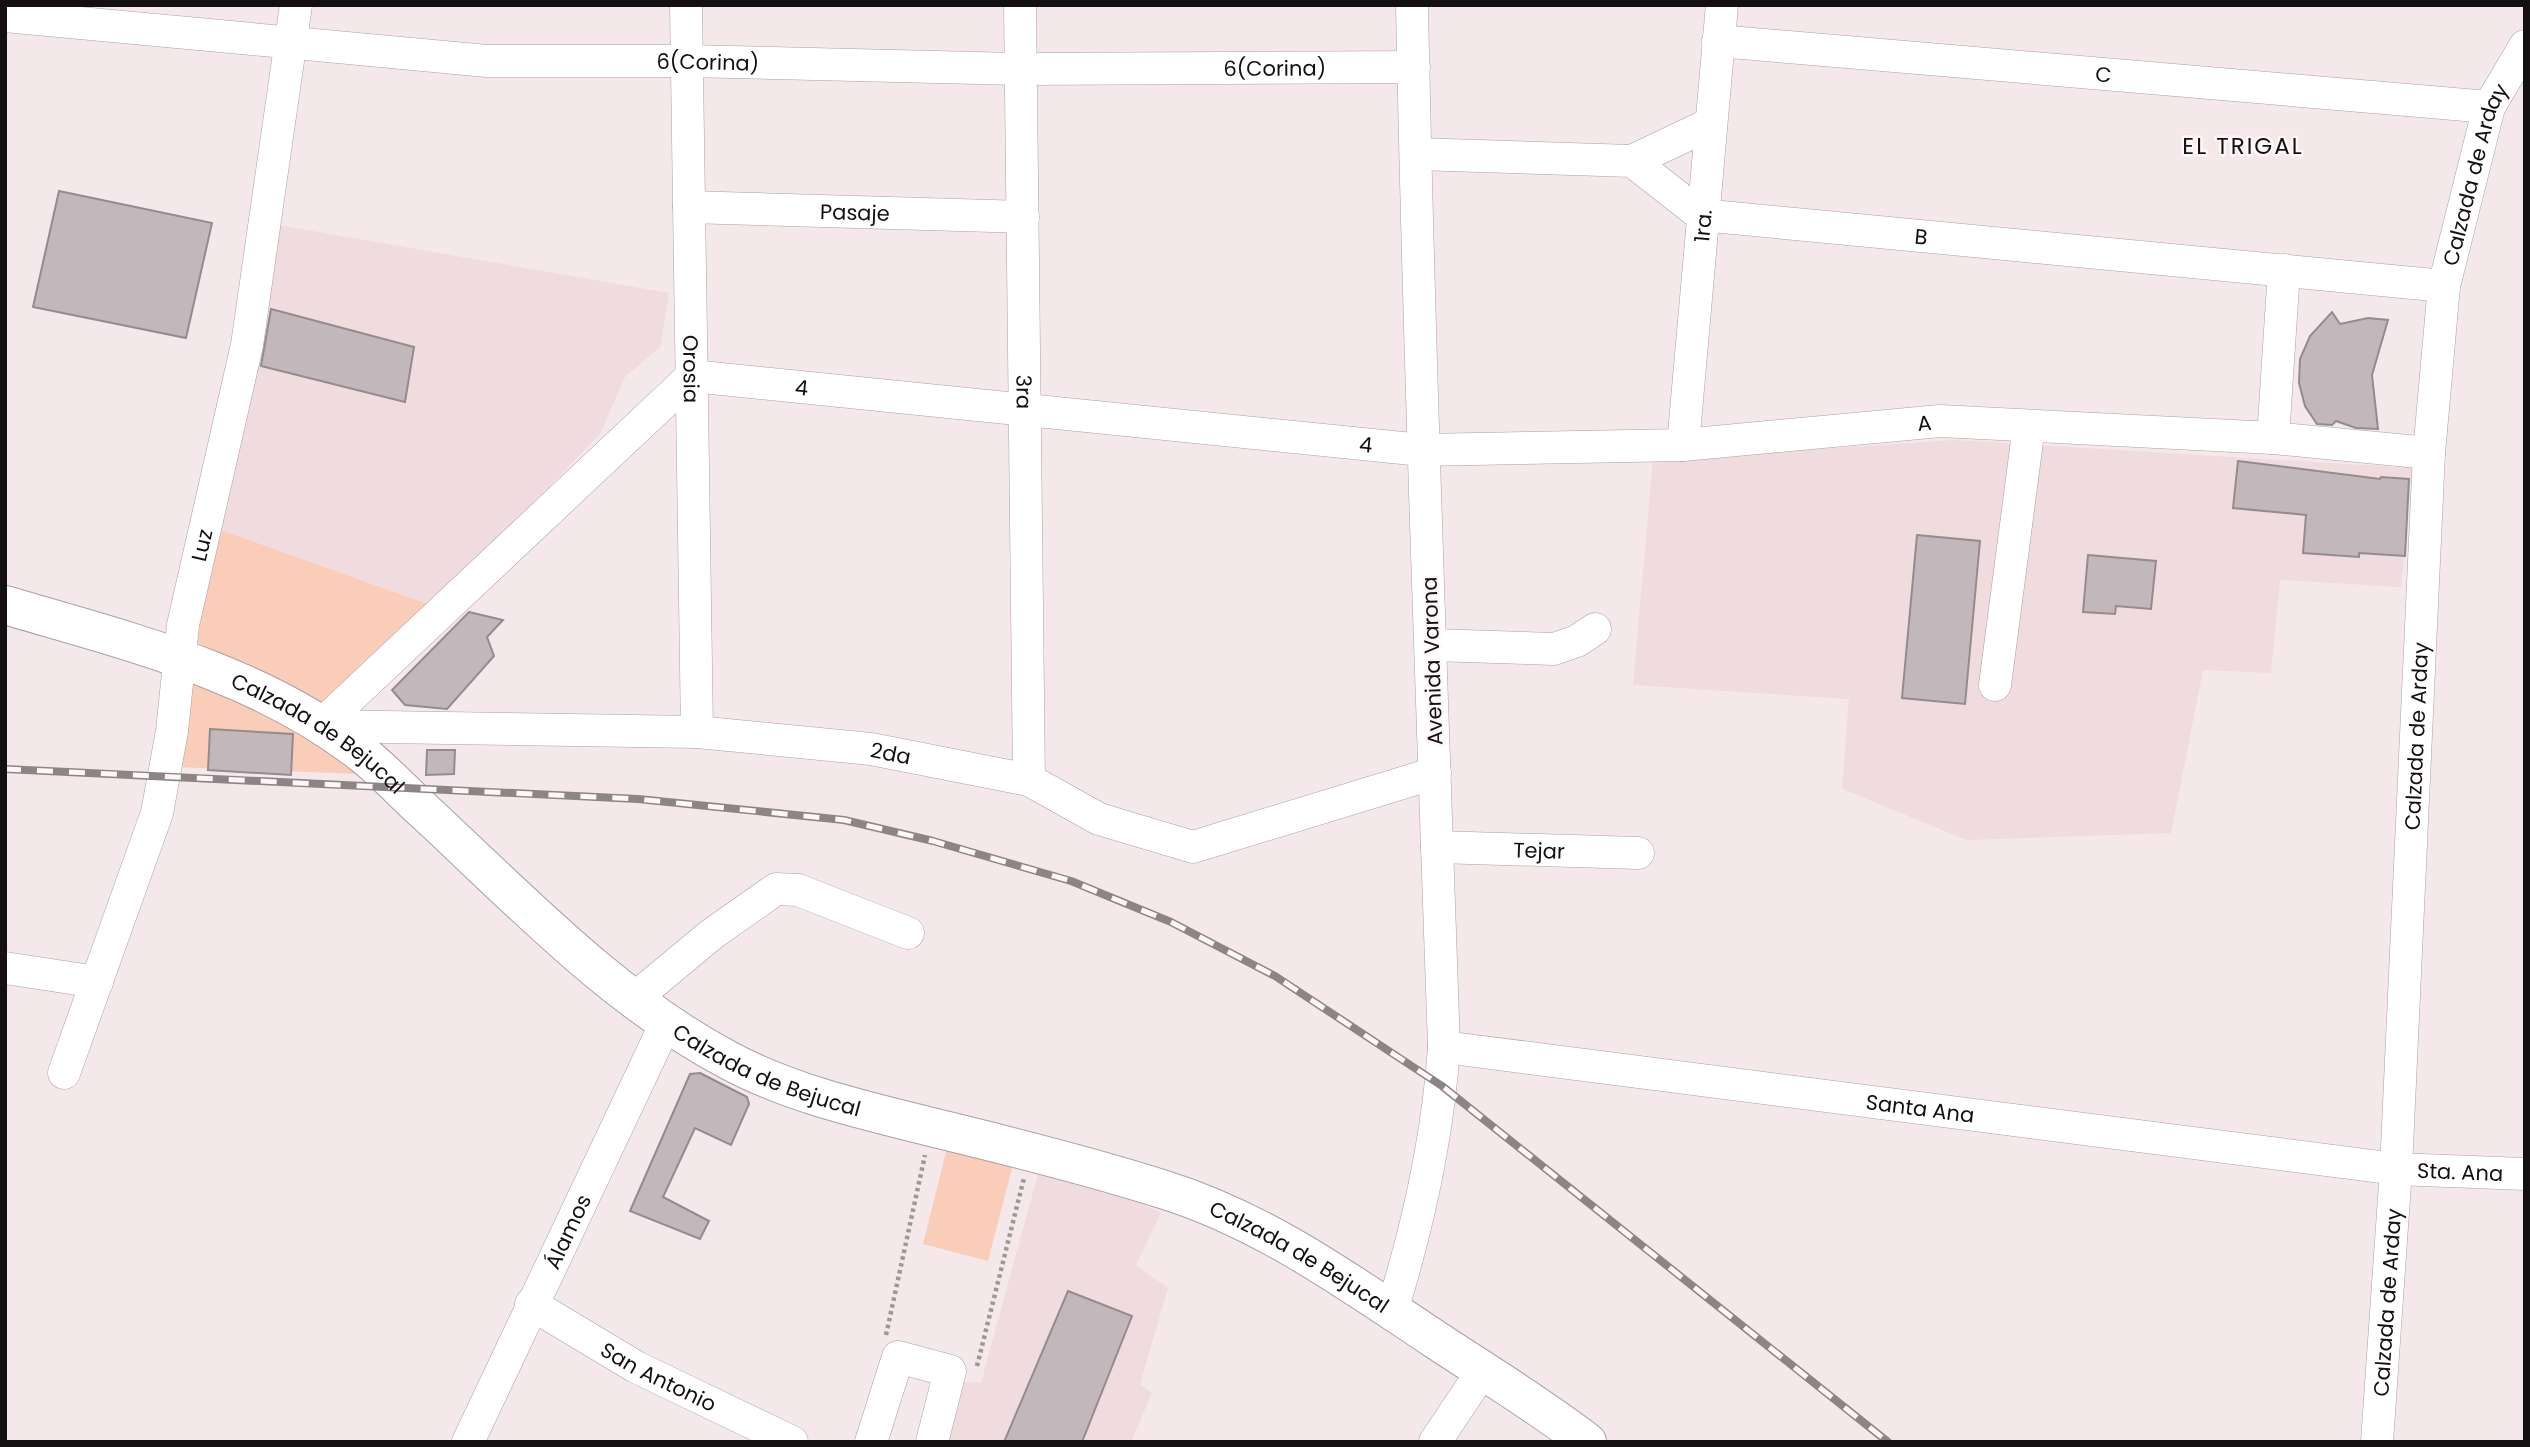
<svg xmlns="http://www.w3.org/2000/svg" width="2530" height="1447" font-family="Poppins,sans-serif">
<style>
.built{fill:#f0dbde}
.green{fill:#f9cdb8}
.building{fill:#c2b8bc;stroke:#948b8f;stroke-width:2}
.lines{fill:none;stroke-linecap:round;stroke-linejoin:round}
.minor-casing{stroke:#aba0a2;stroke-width:33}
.major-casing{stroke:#aba0a2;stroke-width:40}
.path{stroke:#9f9697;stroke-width:4.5;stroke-dasharray:3.5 3.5;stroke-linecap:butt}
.minor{stroke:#fff;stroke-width:32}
.major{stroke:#fff;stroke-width:38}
.rail-casing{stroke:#8d8486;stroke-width:8}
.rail{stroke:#fef7f8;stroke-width:5;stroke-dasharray:16;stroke-linecap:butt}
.labels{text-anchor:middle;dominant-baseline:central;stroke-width:5;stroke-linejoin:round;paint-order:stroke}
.street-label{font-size:21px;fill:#141011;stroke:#fef7f8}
.neighbourhood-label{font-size:23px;letter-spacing:2px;fill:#141011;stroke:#fef7f8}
</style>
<rect width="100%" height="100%" fill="#f4e8ea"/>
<!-- built -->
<path class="built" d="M278,225L669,293L660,347L625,377L600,434L433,606L221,530Z
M1955,440L2412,468L2401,587L2280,580L2271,673L2203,670L2171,833L1967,840L1842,789L1849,699L1633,685L1653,460Z
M1038,1174L1142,1204L1161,1213L1136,1265L1168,1288L1140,1384L1152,1393L1131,1442H946L962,1382L981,1383Z"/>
<!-- green -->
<path class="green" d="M221,530L433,606L327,712L196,642Z
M190,664L313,734L361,774L175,767Z
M947,1148L1013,1164L988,1261L923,1244Z"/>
<!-- building -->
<path class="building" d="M59,191L212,223L186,338L33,307Z
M271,309L414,347L405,402L261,366Z
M2332,312L2340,324L2368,318L2388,320L2372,375L2378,429L2356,428L2336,421L2332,425L2317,424L2305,406L2299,383L2300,359L2310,336Z
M2238,461L2380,479L2381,477L2409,479L2405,556L2359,553V557L2303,553L2306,515L2233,508Z
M1917,535L1980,541L1965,704L1902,698Z
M2088,555L2156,561L2151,609L2116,606L2115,614L2083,612Z
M469,612L503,620L487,637L494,656L447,709L405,705L392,690Z
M210,729L293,734L291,775L208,770Z
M427,750H455L454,774L426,775Z
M700,1073L747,1097L749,1104L731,1145L695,1128L663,1197L709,1221L700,1239L630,1211L690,1074Z
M1068,1291L1132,1316L1082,1442H1004Z"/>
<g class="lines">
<defs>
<g id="minor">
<path id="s1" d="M686,5L697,732"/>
<path id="s2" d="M1020,5L1029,780"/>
<path id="s3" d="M5,16L487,61H687L1021,69L1414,67"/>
<path id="s4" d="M1718,41L2489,107"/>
<path id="s5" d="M1416,154L1632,161L1701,215L2444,286"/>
<path d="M1632,161L1710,124"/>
<path id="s6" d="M689,207L1023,217"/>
<path d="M2273,438L2284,270"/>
<path id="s7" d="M1683,445L1722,5"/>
<path d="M1432,645L1554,649L1577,641L1595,629"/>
<path d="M1995,685L2029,426"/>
<path id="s8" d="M320,726L692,376L1422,450L1683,445L1940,421L2273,438L2429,453"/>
<path id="s9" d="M320,726L697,732L871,749L1029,780L1099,819L1193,847L1435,773"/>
<path id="s10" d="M1437,847L1638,853"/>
<path d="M5,968L97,982"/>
<path d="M635,998L712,934L776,889L798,890L908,933"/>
<path id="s11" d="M1444,1047L2396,1169L2525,1174"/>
<path id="s12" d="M64,1073L157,813L172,731L183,625L247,345L296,5"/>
<path id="s13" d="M531,1304L636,1367L792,1442"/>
<path d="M1392,1310C1418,1226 1438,1135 1444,1047C1432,700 1419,353 1412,5"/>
<path id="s14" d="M468,1442L666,1023"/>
<path d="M871,1442L898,1357L950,1371L932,1442"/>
<path d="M1435,1442L1483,1370"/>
<path id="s15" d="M2377,1442L2396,1169L2429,453L2444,286L2489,107L2525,46"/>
</g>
<g id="major">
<path id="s16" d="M5,605C130,642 261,673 365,756C386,773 405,794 425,812C520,900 613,999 728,1060C789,1093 860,1109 927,1126C1006,1145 1087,1165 1165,1190C1264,1221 1350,1283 1436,1340C1486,1373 1539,1405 1587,1442"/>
</g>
</defs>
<!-- minor casing -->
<use href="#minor" class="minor-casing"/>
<!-- major casing -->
<use href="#major" class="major-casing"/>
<!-- path -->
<path class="path" d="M886,1335L925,1155
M977,1366L1024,1178"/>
<!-- minor -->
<use href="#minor" class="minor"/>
<!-- major -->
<use href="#major" class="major"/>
<defs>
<path id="rail" d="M5,769L638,799L844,820L933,841L1071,881L1171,922L1275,976L1442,1086L1888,1442"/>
</defs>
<!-- rail casing -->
<use href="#rail" class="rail-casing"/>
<!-- rail -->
<use href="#rail" class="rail"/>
</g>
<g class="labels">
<!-- street labels -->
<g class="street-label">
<text stroke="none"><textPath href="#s3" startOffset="705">6(Corina)</textPath></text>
<text stroke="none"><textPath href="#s3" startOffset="1272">6(Corina)</textPath></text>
<text stroke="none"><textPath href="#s4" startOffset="387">C</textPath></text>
<text stroke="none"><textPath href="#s15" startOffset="1274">Calzada de Arday</textPath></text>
<text stroke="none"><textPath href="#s6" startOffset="166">Pasaje</textPath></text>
<text stroke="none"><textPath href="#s7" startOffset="220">1ra.</textPath></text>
<text stroke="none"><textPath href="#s5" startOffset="525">B</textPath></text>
<text stroke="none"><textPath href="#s1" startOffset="364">Orosia</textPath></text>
<text stroke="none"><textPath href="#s8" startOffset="621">4</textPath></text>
<text stroke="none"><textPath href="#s2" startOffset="387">3ra</textPath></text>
<text stroke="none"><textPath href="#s8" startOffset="1748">A</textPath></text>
<text stroke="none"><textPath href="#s8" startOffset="1188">4</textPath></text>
<text stroke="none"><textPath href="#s12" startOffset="548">Luz</textPath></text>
<text transform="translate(1432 661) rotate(-92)">Avenida Varona</text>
<text stroke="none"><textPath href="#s15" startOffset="707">Calzada de Arday</textPath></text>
<text stroke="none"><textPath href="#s16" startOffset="341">Calzada de Bejucal</textPath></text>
<text stroke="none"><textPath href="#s9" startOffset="572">2da</textPath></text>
<text stroke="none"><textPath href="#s10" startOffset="102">Tejar</textPath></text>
<text stroke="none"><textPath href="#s16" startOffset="908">Calzada de Bejucal</textPath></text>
<text stroke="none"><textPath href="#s11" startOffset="480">Santa Ana</textPath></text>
<text stroke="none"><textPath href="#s11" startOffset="1024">Sta. Ana</textPath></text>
<text stroke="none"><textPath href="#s14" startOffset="233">Álamos</textPath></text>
<text stroke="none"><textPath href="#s16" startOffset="1475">Calzada de Bejucal</textPath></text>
<text stroke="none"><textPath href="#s15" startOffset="140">Calzada de Arday</textPath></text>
<text stroke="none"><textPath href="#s13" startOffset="147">San Antonio</textPath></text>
</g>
<!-- neighbourhood labels -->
<g class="neighbourhood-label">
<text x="2243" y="146">EL TRIGAL</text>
</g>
</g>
<!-- border -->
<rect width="2530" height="1447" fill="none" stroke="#141011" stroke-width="14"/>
</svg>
